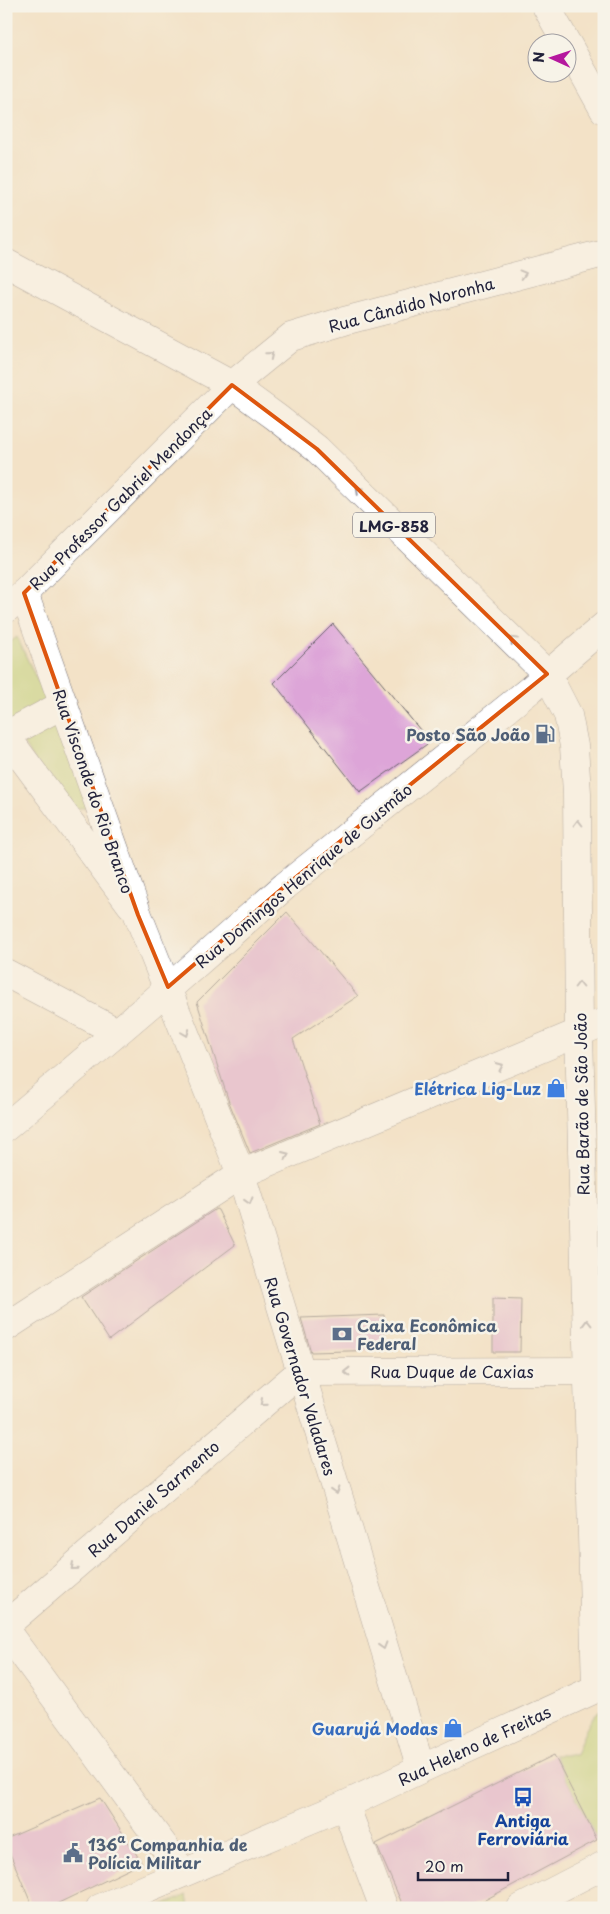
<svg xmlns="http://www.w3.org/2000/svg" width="610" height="1914" font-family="'Playpen Sans',sans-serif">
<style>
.green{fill:#bad175;stroke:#6e7a58}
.building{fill:#dda5d8}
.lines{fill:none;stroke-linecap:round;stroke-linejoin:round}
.minor-casing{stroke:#6b656c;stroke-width:29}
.major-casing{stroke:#6b656c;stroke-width:29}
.minor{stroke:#fff;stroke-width:28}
.major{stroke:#fff;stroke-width:28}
.oneway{stroke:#9c9ca7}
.marked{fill:none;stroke:#de560e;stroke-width:4;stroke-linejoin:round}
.labels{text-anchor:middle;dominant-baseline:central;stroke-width:5;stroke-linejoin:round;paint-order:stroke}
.shield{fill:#f7f3e8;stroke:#62616f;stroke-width:1}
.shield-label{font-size:15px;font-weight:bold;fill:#22223b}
.street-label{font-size:16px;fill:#22223b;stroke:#f7f3e8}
.service-label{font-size:16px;font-weight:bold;fill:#4e5e75;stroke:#f7f3e8;text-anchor:start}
.shop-label{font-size:16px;font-weight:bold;fill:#366cbe;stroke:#f7f3e8;text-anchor:end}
.transit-label{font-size:16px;font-weight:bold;fill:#164399;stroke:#f7f3e8}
</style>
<rect width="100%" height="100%" fill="#f7f3e8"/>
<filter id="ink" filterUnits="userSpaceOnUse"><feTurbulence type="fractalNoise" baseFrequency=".02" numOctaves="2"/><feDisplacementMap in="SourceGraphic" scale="10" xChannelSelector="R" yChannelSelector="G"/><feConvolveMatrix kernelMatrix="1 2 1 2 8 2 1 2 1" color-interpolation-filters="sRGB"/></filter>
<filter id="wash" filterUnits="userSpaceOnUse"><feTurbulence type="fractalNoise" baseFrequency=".0096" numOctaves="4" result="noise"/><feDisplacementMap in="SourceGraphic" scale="20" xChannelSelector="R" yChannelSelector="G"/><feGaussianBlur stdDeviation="1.12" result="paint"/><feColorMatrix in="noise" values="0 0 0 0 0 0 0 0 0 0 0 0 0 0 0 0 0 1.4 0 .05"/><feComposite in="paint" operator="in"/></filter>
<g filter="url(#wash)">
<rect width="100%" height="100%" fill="#f3e2c7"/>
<!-- green -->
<path class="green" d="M17,637L96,807L66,809L6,717V645Z
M604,1707V1837L597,1840L554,1755H576C582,1739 588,1717 604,1707Z
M187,1895L189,1908H157Z"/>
<g id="blocks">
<!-- building -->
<path class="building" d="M333,624L430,742L360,792L274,683Z
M287,912L358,996L293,1039L320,1124L250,1153L229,1102L197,1002Z
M216,1209L218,1210L235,1245L109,1340L81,1297Z
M493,1298L521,1299L520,1352H493Z
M384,1315V1350L311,1352L301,1318Z
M554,1755L597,1840L470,1908H404L376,1844Z
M100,1798L142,1863L48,1908H33L6,1844V1839Z"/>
</g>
</g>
<g filter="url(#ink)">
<use href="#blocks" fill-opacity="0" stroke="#6b656c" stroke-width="1"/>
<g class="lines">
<defs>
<path id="minor" d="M546,6L566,42
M568,45L604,110
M232,385L291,337L344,321L604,253
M6,609L24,593
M6,735L64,704
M6,736L131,905
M6,973L117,1032
M6,1127L153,1002L285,886L531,689L604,626
M6,1327L241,1174L604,1022
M6,1625L300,1372L604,1371
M6,1631L183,1872
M100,1908L345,1805"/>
<path id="major" d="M6,263L232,385L276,417L317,449L547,674L568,715L574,746L577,793L579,1033L596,1689
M232,385L24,593L138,915L241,1174L421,1769
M384,1908L345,1805L421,1769L604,1685
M521,1908L604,1865"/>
</defs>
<!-- minor casing -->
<use href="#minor" class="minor-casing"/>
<!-- major casing -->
<use href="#major" class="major-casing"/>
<!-- minor -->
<use href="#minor" class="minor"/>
<!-- major -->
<use href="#major" class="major"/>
</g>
<!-- one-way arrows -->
<defs><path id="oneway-chevron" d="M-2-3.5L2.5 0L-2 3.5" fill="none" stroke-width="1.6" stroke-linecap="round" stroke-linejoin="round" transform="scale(1.25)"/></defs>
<g class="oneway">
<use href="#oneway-chevron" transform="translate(523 274) rotate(-15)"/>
<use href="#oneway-chevron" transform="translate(270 355) rotate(-39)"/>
<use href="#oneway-chevron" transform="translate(359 490) rotate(-136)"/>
<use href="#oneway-chevron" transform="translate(513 640) rotate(-136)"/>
<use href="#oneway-chevron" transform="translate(578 823) rotate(-90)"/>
<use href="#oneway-chevron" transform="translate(579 985) rotate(-90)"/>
<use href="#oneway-chevron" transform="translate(186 1033) rotate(69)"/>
<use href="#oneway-chevron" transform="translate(500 1066) rotate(-23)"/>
<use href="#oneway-chevron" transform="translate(286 1155) rotate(-23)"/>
<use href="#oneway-chevron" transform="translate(249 1201) rotate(73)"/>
<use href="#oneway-chevron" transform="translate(587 1323) rotate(-91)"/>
<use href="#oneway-chevron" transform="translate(347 1372) rotate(180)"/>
<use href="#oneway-chevron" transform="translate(263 1403) rotate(139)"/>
<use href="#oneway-chevron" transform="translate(336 1491) rotate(73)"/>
<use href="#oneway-chevron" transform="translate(74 1567) rotate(139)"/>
<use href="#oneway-chevron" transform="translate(383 1646) rotate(73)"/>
</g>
</g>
<!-- marked area -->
<path d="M0 0H610V1914H0ZM232,385L317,449L547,674L285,886L168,987L138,915L24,593Z" fill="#f3e2c7" fill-opacity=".55" fill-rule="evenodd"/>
<path class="marked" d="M232,385L317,449L547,674L285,886L168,987L138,915L24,593Z"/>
<!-- icons -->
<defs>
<symbol id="fuel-bare" viewBox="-9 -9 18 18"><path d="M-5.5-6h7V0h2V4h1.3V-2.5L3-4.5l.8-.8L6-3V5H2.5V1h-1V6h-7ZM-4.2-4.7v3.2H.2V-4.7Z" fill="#5c6f8a" stroke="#f7f3e8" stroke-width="2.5" paint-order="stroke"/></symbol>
<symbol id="shop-bare" viewBox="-9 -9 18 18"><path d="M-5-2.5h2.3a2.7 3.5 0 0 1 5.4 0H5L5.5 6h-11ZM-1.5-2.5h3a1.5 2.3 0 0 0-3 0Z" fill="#3f7fe0" stroke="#f7f3e8" stroke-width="2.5" paint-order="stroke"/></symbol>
<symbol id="bank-bare" viewBox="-9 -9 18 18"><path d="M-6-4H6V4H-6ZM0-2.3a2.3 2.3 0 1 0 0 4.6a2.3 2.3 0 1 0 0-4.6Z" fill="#5c6f8a" stroke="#f7f3e8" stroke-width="2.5" paint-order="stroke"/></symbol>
<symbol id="bus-bare" viewBox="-9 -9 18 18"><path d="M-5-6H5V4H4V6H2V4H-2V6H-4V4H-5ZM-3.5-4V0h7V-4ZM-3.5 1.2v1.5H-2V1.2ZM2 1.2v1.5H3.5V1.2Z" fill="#1a4fb4" stroke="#f7f3e8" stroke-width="2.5" paint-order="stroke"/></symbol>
<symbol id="civic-bare" viewBox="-9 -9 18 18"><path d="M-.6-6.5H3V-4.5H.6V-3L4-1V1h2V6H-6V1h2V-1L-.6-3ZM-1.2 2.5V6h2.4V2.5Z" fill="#5c6f8a" stroke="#f7f3e8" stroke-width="2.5" paint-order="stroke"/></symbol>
</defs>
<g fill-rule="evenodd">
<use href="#fuel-bare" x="531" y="720" width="28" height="28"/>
<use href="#shop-bare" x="542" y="1074" width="28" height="28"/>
<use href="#bank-bare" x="328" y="1320" width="28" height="28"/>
<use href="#shop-bare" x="439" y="1714" width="28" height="28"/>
<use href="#bus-bare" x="509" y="1783" width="28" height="28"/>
<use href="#civic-bare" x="59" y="1839" width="28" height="28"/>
</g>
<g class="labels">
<!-- shield labels -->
<rect class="shield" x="353" y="512.5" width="82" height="25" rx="4"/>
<g class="shield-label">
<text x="394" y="525">LMG-858</text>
</g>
<!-- street labels -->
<g class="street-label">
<text transform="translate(411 304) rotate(-15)">Rua Cândido Noronha</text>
<text transform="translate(120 498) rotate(-45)">Rua Professor Gabriel Mendonça</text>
<text transform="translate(94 791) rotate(71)">Rua Visconde do Rio Branco</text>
<text transform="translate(303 875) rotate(-40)">Rua Domingos Henrique de Gusmão</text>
<text transform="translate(581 1104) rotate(-91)">Rua Barão de São João</text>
<text x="452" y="1371">Rua Duque de Caxias</text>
<text transform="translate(301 1376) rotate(73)">Rua Governador Valadares</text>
<text transform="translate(153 1498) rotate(-41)">Rua Daniel Sarmento</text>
<text transform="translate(474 1745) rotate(-25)">Rua Heleno de Freitas</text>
</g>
<!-- service labels -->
<g class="service-label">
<text x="530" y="734" text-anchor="end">Posto São João</text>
<text x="357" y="1325">Caixa Econômica<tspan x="357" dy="18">Federal</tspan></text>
<text x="88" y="1844">136ª Companhia de<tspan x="88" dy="18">Polícia Militar</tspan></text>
</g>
<!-- shop labels -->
<g class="shop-label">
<text x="541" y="1088">Elétrica Lig-Luz</text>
<text x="438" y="1728">Guarujá Modas</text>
</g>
<!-- transit labels -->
<g class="transit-label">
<text x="523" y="1820">Antiga<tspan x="523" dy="18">Ferroviária</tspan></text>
</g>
</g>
<!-- margin -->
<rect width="610" height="1914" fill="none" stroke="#f7f3e8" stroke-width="25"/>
<!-- north arrow -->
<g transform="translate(552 58) rotate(273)"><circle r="24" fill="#f7f3e8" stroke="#a29fa3"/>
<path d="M0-4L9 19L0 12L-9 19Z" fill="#b5179e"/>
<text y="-8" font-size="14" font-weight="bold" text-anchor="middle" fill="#22223b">N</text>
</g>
<!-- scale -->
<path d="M418 1872v8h90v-8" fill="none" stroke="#22223b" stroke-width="2.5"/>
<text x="425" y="1872" font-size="15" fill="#22223b" stroke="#f7f3e8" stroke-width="4" paint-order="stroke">20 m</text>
</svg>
